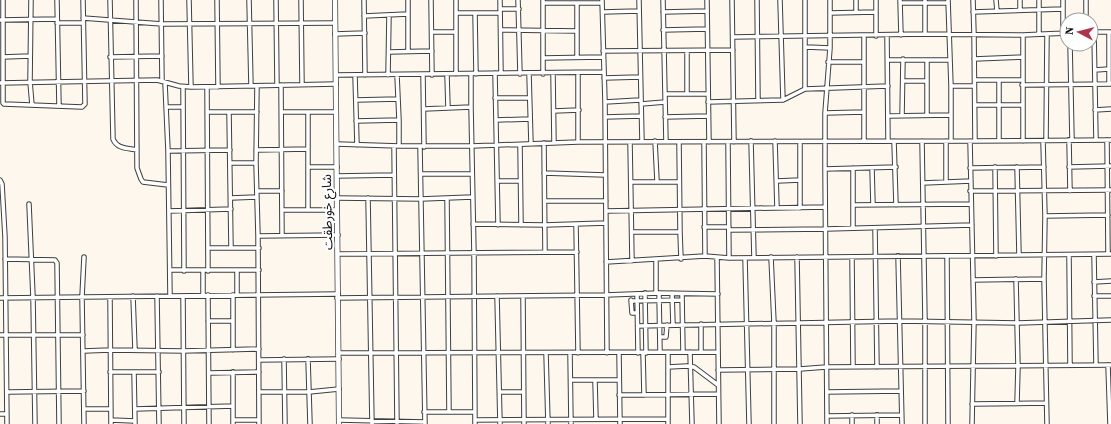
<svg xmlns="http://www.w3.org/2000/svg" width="1111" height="424" font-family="'Source Serif 4','Noto Sans Arabic',serif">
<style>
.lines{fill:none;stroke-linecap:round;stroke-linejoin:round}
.minor-casing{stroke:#3f3f3f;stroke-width:5.5}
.tertiary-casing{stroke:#3f3f3f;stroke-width:6}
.minor{stroke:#fff;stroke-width:3.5}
.tertiary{stroke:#fff;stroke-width:4.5}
.labels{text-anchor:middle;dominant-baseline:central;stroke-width:4;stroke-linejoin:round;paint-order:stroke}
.street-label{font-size:13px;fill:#0c0c0c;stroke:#fff}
</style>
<rect width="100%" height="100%" fill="#fdf7ed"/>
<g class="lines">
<defs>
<path id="minor" d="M3,0V103L4,104L82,107L85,104L83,0
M31,0L30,82L32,105
M57,0L59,106
M110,0L113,139C117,149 127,148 137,150
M136,0L137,168L141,179L143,182L168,185
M161,0L162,81
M189,0L191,87
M217,0L218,87
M249,0L251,86
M276,0L277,85
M301,0L302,84
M364,0L365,75
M408,0V51
M431,0L432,75
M500,0L501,73
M518,0L520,74
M602,0L605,102L607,353
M639,0L642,142
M663,0L666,142
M707,0L709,142
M732,0L734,142
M757,0L758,100
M780,0L783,100
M805,0V89
M856,0V12
M876,0V36
M900,0L901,35
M925,0V34
M948,0L951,86V141
M973,0L974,34L975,141
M996,0L997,11
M1039,0V34
M1063,0V33
M1086,0V20
M543,3H602
M900,3H948
M577,4V57
M500,9H519
M1020,10V0
M603,12L639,11
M663,12L707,11
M973,12L1063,9
M456,13H500
M475,13L476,74
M830,13L876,12
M364,16L408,14
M83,18L162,24L335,23
M0,20L57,19
M57,23H83
M501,30L577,31
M663,30L707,29
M432,32H456
M1091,32H1110
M1094,32L1096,140
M1109,32V84
M335,34L365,33
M887,36L888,141
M733,37L925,34L1023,35L1067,33
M1070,44L1072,140
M806,47L830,48
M603,51L733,50
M389,52L432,51
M3,57L30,56
M110,57L162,56
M543,58L603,57
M974,59L1022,57
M888,60H950
M927,60V115
M828,62H864
M1095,70L1109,69
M495,73L498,225
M456,74V0
M471,74V107L474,254L475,424
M529,74L531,144
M543,74V0
M553,74L554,143
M336,75L604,72
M355,75L357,145
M388,75L389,15
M397,75L399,120V146
M423,75L424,147
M447,75L448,108
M604,78L640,77
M975,80H1022
M999,80V141
M903,81H927
M0,83L157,80L179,86L191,87L336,84
M165,83L168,151L170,295
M281,85L282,235
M1022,85L1111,84
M257,86L256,163L258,236L259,424
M951,86H974
M183,87L184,271
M207,87L208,271
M687,93V51
M665,94H708
M495,98H529
M356,100L398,99
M605,102L640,100
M708,102L783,100L805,89L888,86
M641,104L665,102
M975,105H1023
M166,107H182
M424,109L471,107
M1095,110L1111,109
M554,111L579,110
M207,112H257
M229,112L231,248
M282,112H336
M864,112V141
M825,113L864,112V36
M889,116L951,115
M902,116L903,59
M605,117L641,116
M665,117L708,116
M496,120L530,119
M356,121L399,120
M1046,140L1047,34
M1069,140L1070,191
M1107,140L1108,254
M655,141L657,181
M751,141L754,258
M775,141L777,208
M894,141L896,205
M922,141L925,321V424
M970,141L974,321L972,424
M1023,141V35
M1043,141L1045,216L1044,279L1047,424
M578,142V73
M630,142L632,261
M679,142L680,232L681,259
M704,142L705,256
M728,142L729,258
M800,142V208
M544,143L545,252
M337,144L399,146H472L578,142L975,141L1111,140
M520,145L521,225
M394,146L397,424
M420,147L425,424
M256,150L308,149
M168,151L230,150
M230,163H256
M308,167H337
M995,167L996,256
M1017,167L1019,255
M1069,167L1111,166
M872,168L873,205
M970,168L1044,167
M825,169L896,167
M544,173L605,175
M421,174H472
M337,176L394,175
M0,180L2,184L5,237L7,424
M497,181H520
M777,181L800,180
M632,182H679
M946,182V141
M923,183L971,181
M257,191H282
M970,191L1111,190
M231,198L257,197
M337,198L421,199L472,197
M368,198L372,424
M447,198L449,412
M545,201H606
M29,204L33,297L35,424
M853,205L971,204
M282,210H337
M308,210V112
M169,211L231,209
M606,211L825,207
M1045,216L1108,215
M473,224L545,225L606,223
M576,224L578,353
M704,227H729
M853,228V168
M875,228L877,367
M729,230L826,229L972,225
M632,232H680
M258,236L338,235
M209,248H259
M338,254L577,252
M1069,255L1070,365
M1094,255L1096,365
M898,256L902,424
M947,256L948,424
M84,257L82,297L84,424
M717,257L719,424
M771,257L774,323V424
M797,257L800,424
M852,257L853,367
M745,258L749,424
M5,259L55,260L57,263L59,424
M656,260V293
M606,262L705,256L729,258L1111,254
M170,270H259
M1016,279L1018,367L1017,403
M973,280L1044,279
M1094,282L1111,281
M645,293L646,353
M659,293L660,352
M672,293L673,325
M637,294L638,353
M682,294L683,352
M203,295V270
M208,295L209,424
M233,295V350
M237,295V271
M133,296L135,350
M157,296L159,424
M183,296L184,424
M497,296L500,424
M523,296L524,424
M1094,296H1111
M110,297L111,424
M0,298L338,294
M337,298L606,295L659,293L718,294
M631,300L632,313H637
M632,301L682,300
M208,321H233
M638,326L900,321L1018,323L1111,320
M0,335H83
M660,337H666L667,325
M84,351L110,350L183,351L259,349
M668,352V424
M690,352L692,424
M701,352V324
M339,353L718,352
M546,353L548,424
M570,353L571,424
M619,353L620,424
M643,353L644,395
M284,359L285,424
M308,359L310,424
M259,360L339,359
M1108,365L1110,424
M668,367L687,366L694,367L718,385
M718,370L800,369L826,367L1111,365
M110,372H159
M134,372L135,424
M233,372V424
M209,373L259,372
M571,380H619
M595,381L596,419
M8,392L84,391
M260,392H309L339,389
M500,392H523
M827,392L901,391
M619,395L718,394
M972,404L1046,403
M84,409H111
M135,409L233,406
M424,412H474
M0,414H7
M852,415V424
M877,415V424
M827,416L901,415
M111,420L135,421
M233,420H259
M339,420L425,422
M475,420L668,419
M827,424L825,169V113L830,48V0"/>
<path id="tertiary" d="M335,0L339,424"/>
</defs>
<!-- minor casing -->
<use href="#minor" class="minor-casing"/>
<!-- tertiary casing -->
<use href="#tertiary" class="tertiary-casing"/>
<!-- minor -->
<use href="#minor" class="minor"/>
<!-- tertiary -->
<use href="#tertiary" class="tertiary"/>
</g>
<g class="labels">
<!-- street labels -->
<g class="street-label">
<text transform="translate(327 212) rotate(-91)">شارع خورطقت</text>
</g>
</g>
<!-- north arrow -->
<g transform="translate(1079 32) rotate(277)"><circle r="19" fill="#ffffff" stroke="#9e9e9e"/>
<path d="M0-3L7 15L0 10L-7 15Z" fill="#ac344b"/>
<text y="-6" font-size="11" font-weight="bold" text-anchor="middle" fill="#0c0c0c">N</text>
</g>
</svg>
